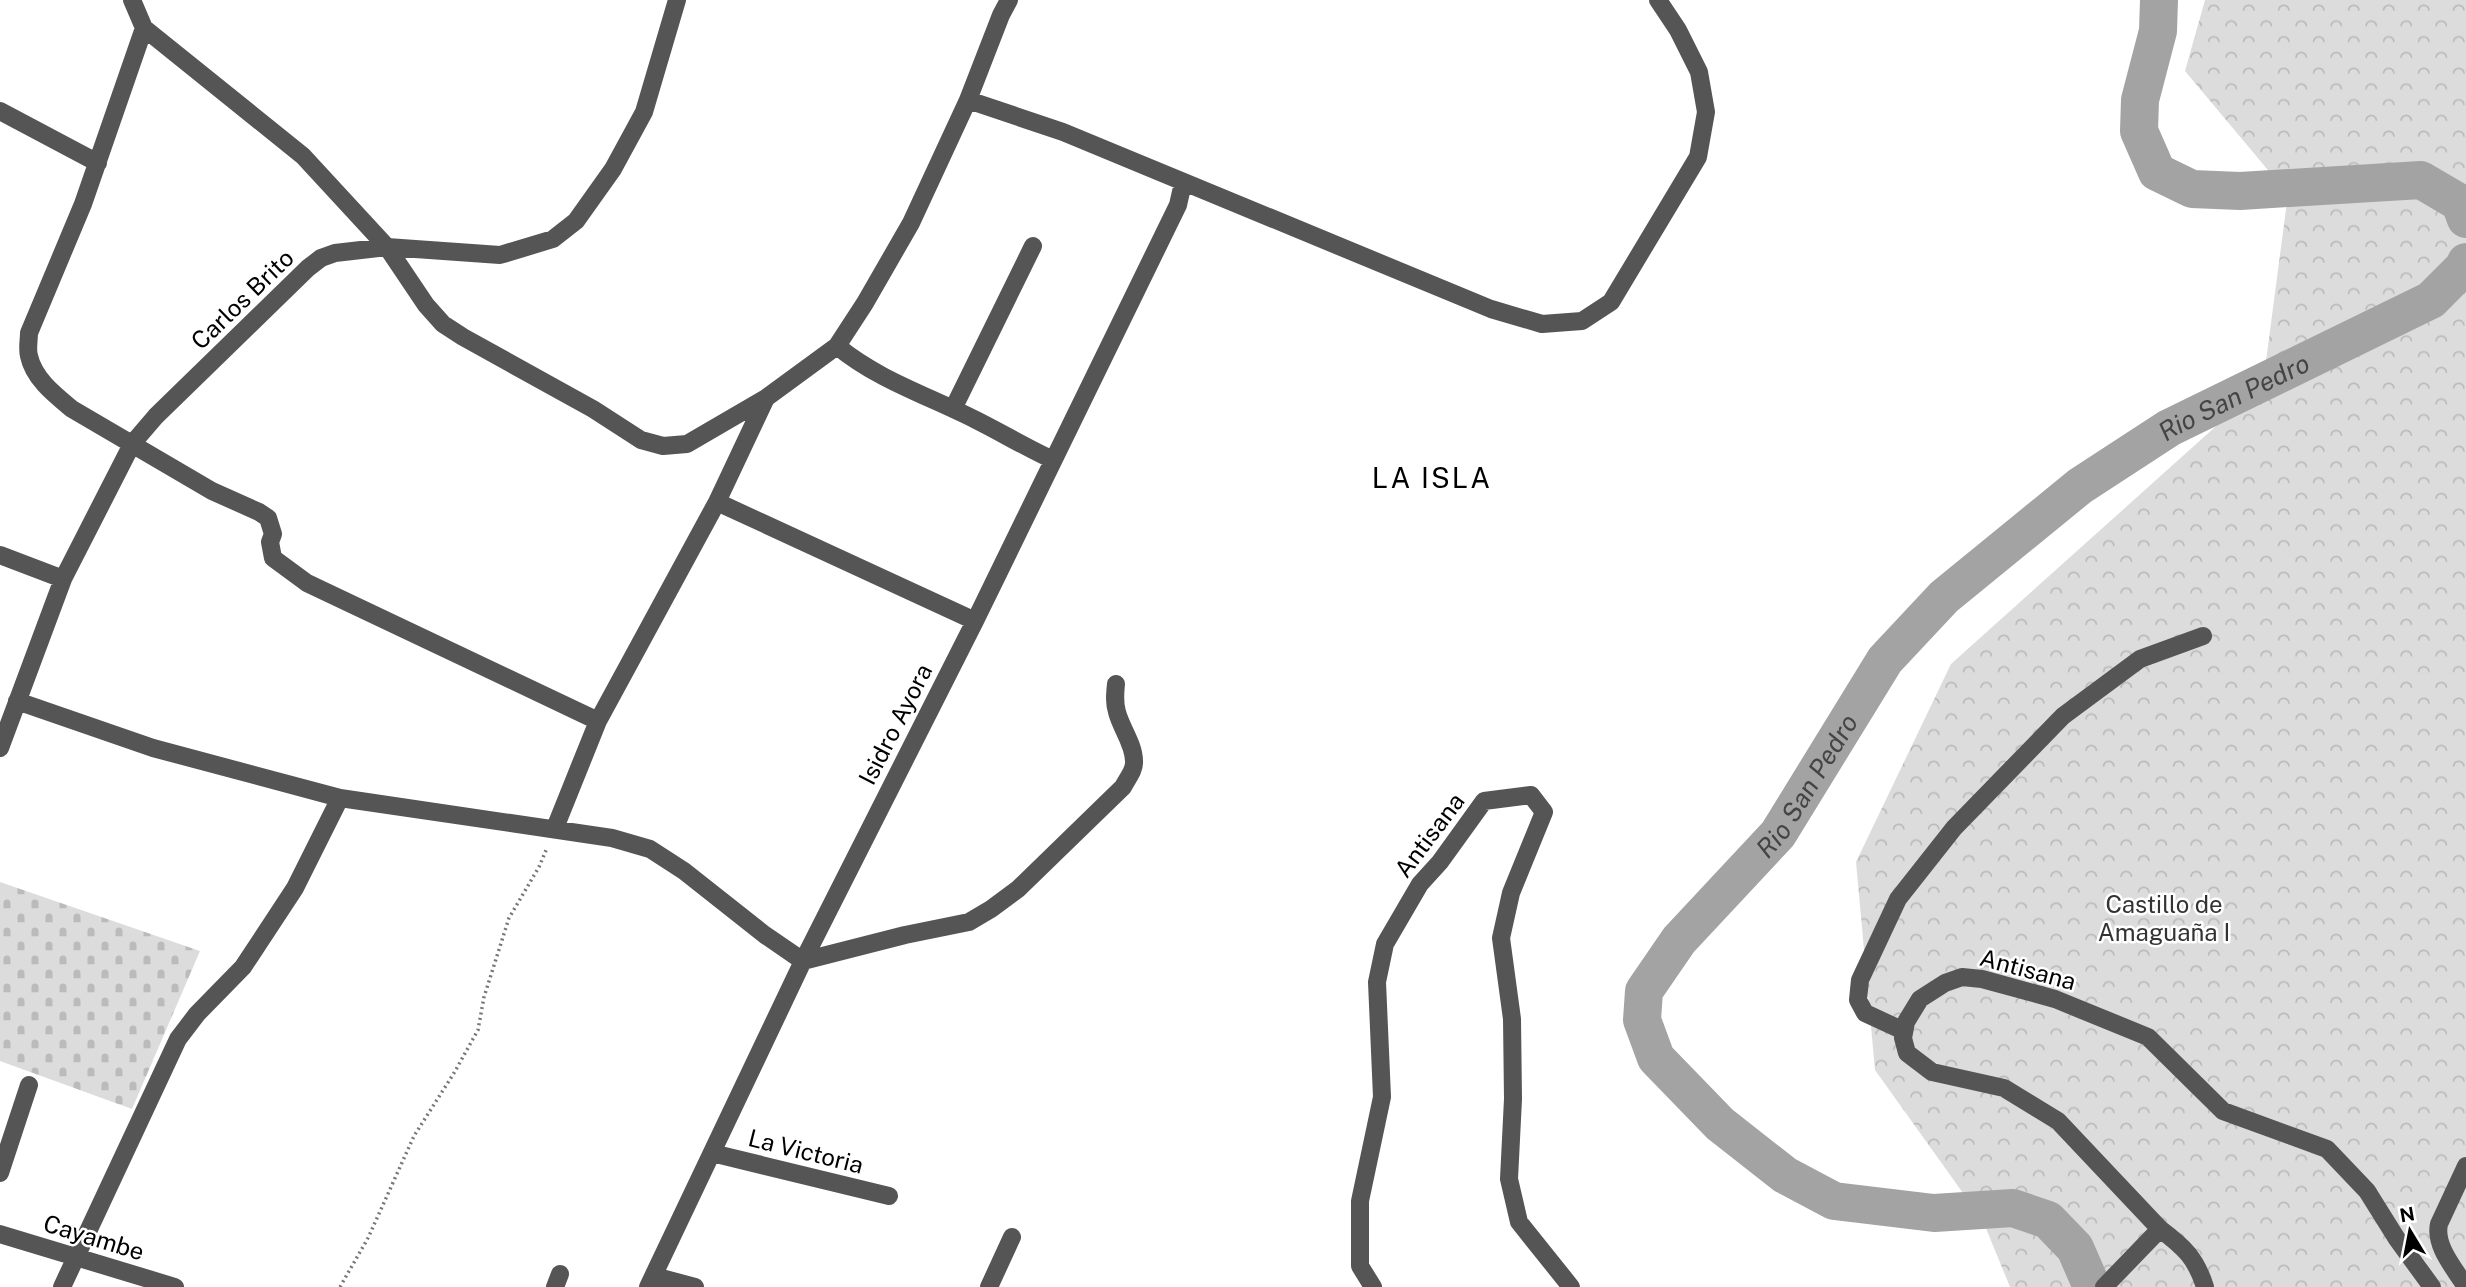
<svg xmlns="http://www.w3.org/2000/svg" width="2466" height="1287" font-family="'Public Sans',sans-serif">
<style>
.cemetery{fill:url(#cemetery-stones)}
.park{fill:url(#park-crowns)}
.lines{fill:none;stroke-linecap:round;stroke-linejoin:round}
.river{stroke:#a3a3a3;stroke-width:38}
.path{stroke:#777;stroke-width:3.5;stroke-dasharray:2 3.5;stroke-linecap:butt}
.minor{stroke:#555;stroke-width:18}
.labels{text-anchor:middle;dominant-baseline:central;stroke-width:5;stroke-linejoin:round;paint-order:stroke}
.street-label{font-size:24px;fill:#000;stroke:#fff}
.park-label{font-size:24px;fill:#333;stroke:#fff}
.water-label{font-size:26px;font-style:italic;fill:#444;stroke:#fff}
.quarter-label{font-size:28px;letter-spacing:2px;fill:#000;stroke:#fff}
</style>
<defs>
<pattern id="cemetery-stones" width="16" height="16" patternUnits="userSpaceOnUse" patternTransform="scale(1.75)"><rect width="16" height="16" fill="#dcdcdc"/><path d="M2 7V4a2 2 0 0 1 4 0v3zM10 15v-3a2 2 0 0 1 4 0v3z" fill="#bbb"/></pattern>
<pattern id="park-crowns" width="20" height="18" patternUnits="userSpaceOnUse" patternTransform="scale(1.75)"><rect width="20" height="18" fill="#dcdcdc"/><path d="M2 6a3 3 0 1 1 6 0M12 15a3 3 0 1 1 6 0" fill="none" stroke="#bbb"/></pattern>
</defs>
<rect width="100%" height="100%" fill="#fff"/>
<!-- cemetery -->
<path class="cemetery" d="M0,882L200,951L132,1109L0,1061Z"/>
<!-- park -->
<path class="park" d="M2205,0H2466V1287H2010L1983,1221L1875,1070L1856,862L1951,664L2263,384L2288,194L2185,71Z"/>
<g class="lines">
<!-- river -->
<g class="river">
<path d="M2159,0L2158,31L2140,100L2139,131L2157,172L2192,189L2240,191L2421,180L2460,203L2466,219"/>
<path id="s1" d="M2092,1287L2075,1248L2048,1220L2013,1208L1934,1213L1834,1201L1785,1175L1720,1124L1656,1058L1642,1020L1644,991L1679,940L1778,834L1885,660L1944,597L2080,486L2169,428L2431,300L2465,266L2466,262"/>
</g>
<!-- path -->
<path class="path" d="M340,1287L368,1238L414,1136L454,1073L478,1030L484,997L509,918L539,867L547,848"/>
<!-- minor -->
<path class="minor" d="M132,0L144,28L303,156L387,247L426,305L443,324L463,337L593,409L641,440L663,446L687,444L766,398
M144,28L83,204L29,333C29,340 27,349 29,356C34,379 55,395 72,409L212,491L259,512L268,518L273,534L270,542L273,558L307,583L598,721
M968,100L1001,15L1009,0
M0,111L98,163
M837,346C878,380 929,396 976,420C1002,433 1027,448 1053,460
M953,409L1033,246
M0,555L63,579
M975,621L717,502L766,398L837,346L865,303L911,223L968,100L1063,132L1491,309L1542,324L1582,321L1611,302L1698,157L1706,112L1699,72L1678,30L1658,0
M17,701L153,748L340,798L612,838L650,849L684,871L765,935L803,961L905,935L969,922L991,909L1018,889L1123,787C1127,779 1135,770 1134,761C1134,744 1121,728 1117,712C1114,702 1115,694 1116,684
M0,748L63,579L132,444L156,416L308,268L321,258L335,253L387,247L500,255L553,239L576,221L613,169L644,112L677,0
M555,828L598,721L717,502
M1904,1031L1865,1013L1858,1000L1860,980L1898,899L1954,828L2063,716L2140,659L2203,636
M712,1153L889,1196
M0,1173L29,1085
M2160,1229C2184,1247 2196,1258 2205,1287
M0,1234L175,1287
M654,1276L695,1287
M62,1287L178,1039L197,1014L243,967L295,888L340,798
M555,1287L560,1274
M648,1287L803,961L975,621L1178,205L1183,183
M989,1287L1012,1237
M1373,1287L1360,1266V1201L1382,1097L1377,982L1385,944L1420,884L1440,862L1484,801L1531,795L1544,812L1511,893L1501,938L1512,1019L1513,1099L1509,1179L1519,1222L1571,1287
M2104,1287L2160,1229L2058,1121L2004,1088L1932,1072L1907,1053L1903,1038L1906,1022L1920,999L1945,983L1962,977L1982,979L2055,999L2148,1037L2223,1111L2327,1149L2367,1191L2397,1239L2432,1287
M2466,1287C2455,1269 2434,1246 2439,1224L2466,1166"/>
</g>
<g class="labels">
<!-- street labels -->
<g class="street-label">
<text transform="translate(242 299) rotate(-44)">Carlos Brito</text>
<text transform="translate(895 724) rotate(-63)">Isidro Ayora</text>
<text transform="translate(1429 835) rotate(-53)">Antisana</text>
<text transform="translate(2028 969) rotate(15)">Antisana</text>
<text transform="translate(806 1151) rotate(14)">La Victoria</text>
<text transform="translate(94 1237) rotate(17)">Cayambe</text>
</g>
<!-- park labels -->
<g class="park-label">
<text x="2164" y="904">Castillo de<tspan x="2164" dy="28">Amaguaña I</tspan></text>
</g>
<!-- water labels -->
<g class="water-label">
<text stroke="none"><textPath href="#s1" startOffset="1449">Rio San Pedro</textPath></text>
<text stroke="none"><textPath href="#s1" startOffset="861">Rio San Pedro</textPath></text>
</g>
<!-- quarter labels -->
<g class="quarter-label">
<text x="1432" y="477">LA ISLA</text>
</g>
</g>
<!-- north arrow -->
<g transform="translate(2410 1231) rotate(350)" stroke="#ffffff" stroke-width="5" paint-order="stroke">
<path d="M0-5L12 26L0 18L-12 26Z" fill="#000000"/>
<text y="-10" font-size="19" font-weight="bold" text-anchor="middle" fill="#000000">N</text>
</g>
</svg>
